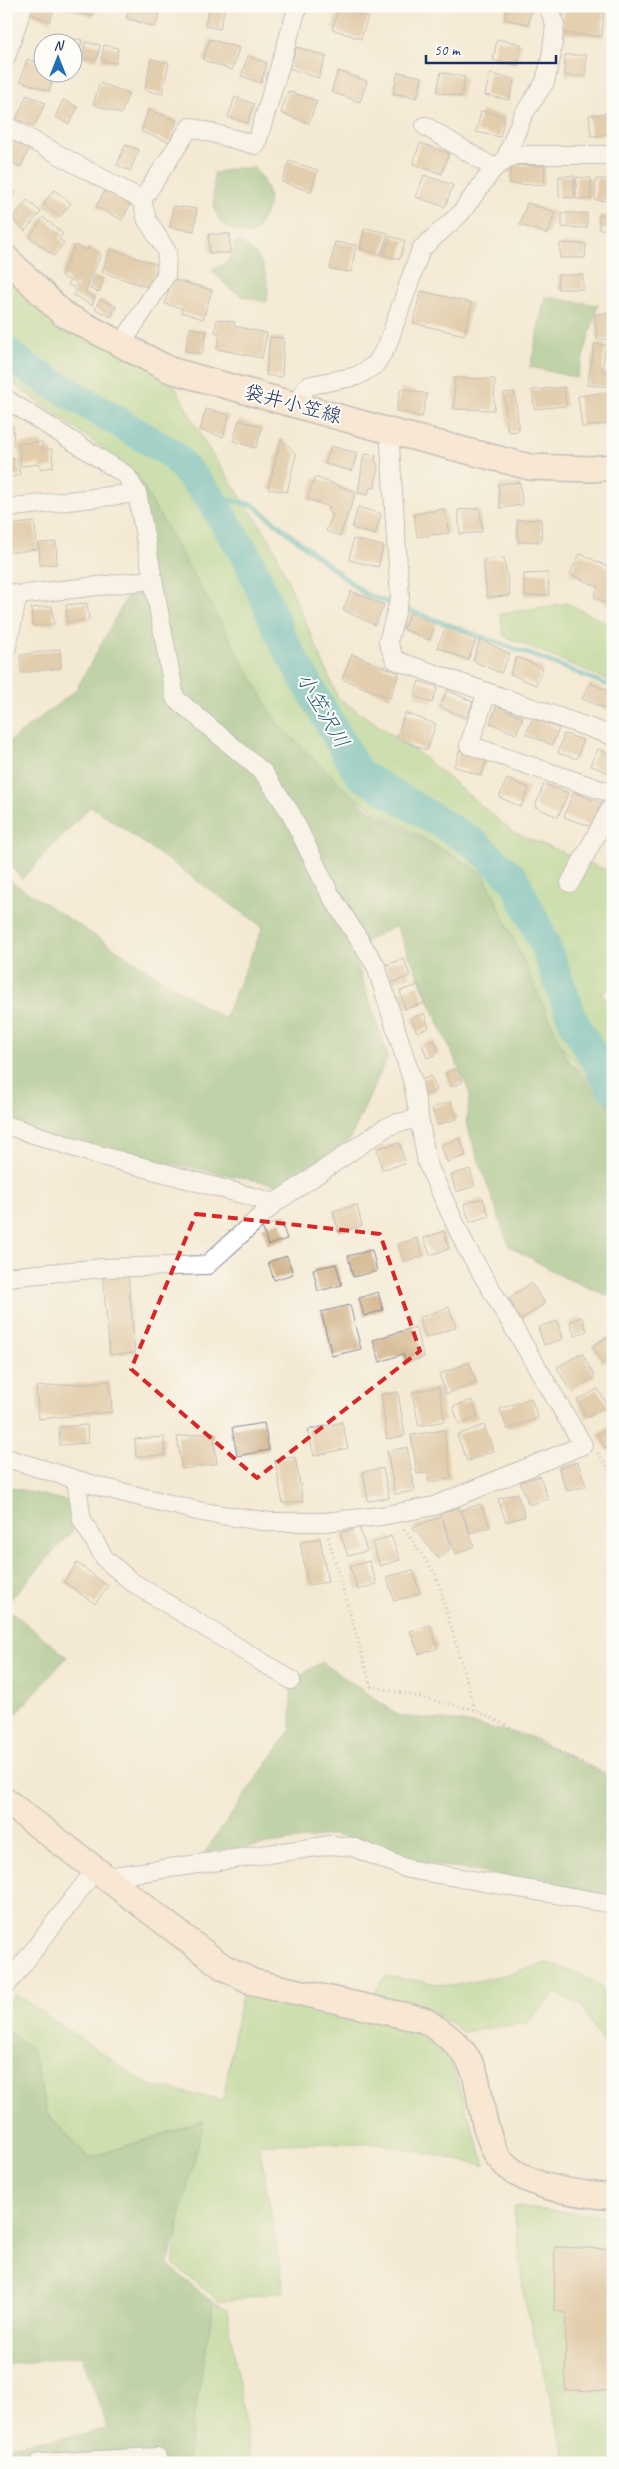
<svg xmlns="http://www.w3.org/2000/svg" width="619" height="2469" font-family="Caveat,'Klee One',sans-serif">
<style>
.green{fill:#a0d383;stroke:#5e8170}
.forest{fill:#80b571;stroke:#4e7268}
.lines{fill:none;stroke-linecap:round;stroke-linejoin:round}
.stream{stroke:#41b2b8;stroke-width:5}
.river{stroke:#41b2b8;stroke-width:31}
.building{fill:#cdac7f}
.street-casing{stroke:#888c99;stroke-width:20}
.secondary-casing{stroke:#888c99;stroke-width:28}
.path{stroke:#888c99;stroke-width:3;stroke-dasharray:1 4;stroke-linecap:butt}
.street{stroke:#fff;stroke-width:18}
.secondary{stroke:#fde4d1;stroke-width:25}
.marked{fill:none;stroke:#d62828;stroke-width:4;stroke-dasharray:10 6;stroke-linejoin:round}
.labels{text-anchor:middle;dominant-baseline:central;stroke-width:4;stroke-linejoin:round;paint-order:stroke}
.street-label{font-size:20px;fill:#1b2f5e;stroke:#fdfcf7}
.water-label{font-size:21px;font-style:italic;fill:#285d7e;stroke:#fdfcf7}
</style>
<rect width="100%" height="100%" fill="#fdfcf7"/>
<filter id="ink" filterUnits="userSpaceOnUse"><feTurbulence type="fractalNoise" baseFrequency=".02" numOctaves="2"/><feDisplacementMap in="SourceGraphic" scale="10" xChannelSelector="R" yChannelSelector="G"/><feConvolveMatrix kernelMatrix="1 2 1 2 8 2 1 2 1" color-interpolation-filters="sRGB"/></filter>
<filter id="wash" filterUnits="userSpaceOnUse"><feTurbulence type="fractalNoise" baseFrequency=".0096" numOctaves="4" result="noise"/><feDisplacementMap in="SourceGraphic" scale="20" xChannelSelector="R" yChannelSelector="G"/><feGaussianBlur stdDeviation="1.12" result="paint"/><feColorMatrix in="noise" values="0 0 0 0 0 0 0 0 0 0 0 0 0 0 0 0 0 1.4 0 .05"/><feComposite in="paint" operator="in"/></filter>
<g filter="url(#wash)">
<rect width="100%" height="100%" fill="#f4ead4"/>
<!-- green -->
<path class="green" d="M6,278L172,381L207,447L271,541L338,698L416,751L513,832L613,873V985L602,994L613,1008V1110L562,1047L484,874L355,798L271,724L135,472L6,378Z
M567,603L606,623L613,621V682L504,636L500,614Z
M547,1963L587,1977L613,1995V2045L602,2041L581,2006L556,1993L527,2023L463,2032L436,2013L373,1995L386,1976L451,1986L500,1976Z
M242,1992L429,2031L446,2047L485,2166L377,2143L259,2144L284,2291L220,2302L173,2264L179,2220L203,2121L89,2158L47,2113L32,2049L6,2031V2004L15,1994L149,2085L223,2100Z
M514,2207L613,2217V2463H567L524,2298Z
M208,2298L227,2309L251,2463H185Z"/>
<!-- forest -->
<path class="forest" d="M235,168H255C276,198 271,205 253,235C245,233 233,232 227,228C210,216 213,191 214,173Z
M235,242C261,247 271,278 267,302C238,297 231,292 212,270C227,263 232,259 235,242Z
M545,297L598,305L577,378L530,367Z
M135,472L278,724L362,805L484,874L566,1056L613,1111V1298L565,1278L509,1246L466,1124L470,1094L396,926L352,948L388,1057L349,1141L280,1185L58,1142L6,1123V875L15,884L224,1019L263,927L91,806L22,879L6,861V744L76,690L148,558L126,475Z
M6,1486L80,1504L82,1520L6,1605Z
M6,1607L67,1657L6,1725Z
M322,1662L400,1716L464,1722L531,1737L613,1778V1895L414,1861L335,1835L204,1853L291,1729V1680Z
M6,2031L32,2049L47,2113L89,2158L204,2121L168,2265L214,2304L186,2463H6V2446L108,2430L82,2356L6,2365Z"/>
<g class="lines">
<!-- stream -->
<path class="stream" d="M209,496L253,505L365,594L545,660L613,687"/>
<!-- river -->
<path class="river" d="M6,352L22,365L172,454L209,496L249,561L283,641L359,774L474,843L514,879L542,938L575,1025L613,1089"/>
</g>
<g id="blocks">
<!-- building -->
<path class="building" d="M33,6H55L50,21L30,14Z
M59,6H96L93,17Z
M130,6H162L155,27L126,18Z
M210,6H225L220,29L205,26Z
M507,6H532L528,24L504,19Z
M564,6H604L602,37L562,33Z
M339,7L368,17L361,39L332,29Z
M51,35L65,37L64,42H50Z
M68,38L82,40L79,56L72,55V42H67Z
M210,39L239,48L232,70L203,60Z
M497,39L521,44L517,65L493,60Z
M85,42L100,45L97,60L83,58Z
M104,45L118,48L116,63L101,61Z
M297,47L326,57L318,78L289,68Z
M565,55H586V76H565Z
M248,56L267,63L261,83L241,76Z
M27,59L42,64V72H55L49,91L20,81Z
M151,59L169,63L162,94L145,90Z
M338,71L367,81L360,102L331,92Z
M398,72L422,77L417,98L393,93Z
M441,72L465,77L461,97L437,92Z
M490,74L514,79L509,100L485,95Z
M100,83L129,93L121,114L93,104Z
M288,91L317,101L309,123L281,113Z
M27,95L45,103L34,127L16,119Z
M235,97L254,104L247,123L228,117Z
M63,100L78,107L69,124L55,117Z
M148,110L177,120L170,142L141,132Z
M481,111L505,116L500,137L476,132Z
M610,113L612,134L591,136L589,115Z
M6,137L30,147L21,167L6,160Z
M420,143L449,153L442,174L413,164Z
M125,145L139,150L130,171L117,165Z
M289,161L318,170L311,192L282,182Z
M511,165L545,166L544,185L510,184Z
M424,175L453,185L445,207L416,197Z
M559,176H574V198L559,197Z
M576,177L591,178V199H576Z
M596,179H610V201L595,200Z
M6,186L16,193L6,205Z
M106,188L132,201L122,220L96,207Z
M54,190L71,203L60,217L43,204Z
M27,200L41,212L25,231L12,219Z
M527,203L555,212L548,234L520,225Z
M173,206L197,209L194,231L170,227Z
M562,213H587V228L562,227Z
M599,215H613V230L599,229Z
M43,217L63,234L59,239L64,243L54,256L30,237Z
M365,228L388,233L382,254L360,249Z
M209,234H230V253H209Z
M390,236L405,241L400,259L384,255Z
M335,242L356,245L351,272L330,269Z
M560,243L586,244L585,258H560Z
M75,245L87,250L88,247L101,254L85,293L95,297L92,305L73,295L78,286L76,284L74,288L68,284L70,280L61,276Z
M110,249L158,265L150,288L102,272Z
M558,275H583V289H558Z
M95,276L104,279L99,292L90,289Z
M172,279L212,290L203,319L181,312L182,308L165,304Z
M421,291L472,303L464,335L413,323Z
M100,299L116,307L111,317L95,309Z
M613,312V339L597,340L595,314Z
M217,319L235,322L234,326L267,333L262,358L217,349L220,334L215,332Z
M190,328L207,331L202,354L185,351Z
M270,337L284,338L282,377L266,375Z
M595,344L606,345L602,371L613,374V387L587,385Z
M455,378L495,379L494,410L454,409Z
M564,387L566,406L534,409L532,390Z
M401,388L427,394L422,417L396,411Z
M515,392L519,431L508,432L504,393Z
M609,392L613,423L582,427L578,396Z
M206,409L229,415L223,437L200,430Z
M239,420L262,427L256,448L233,441Z
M6,426H13L14,446L6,448Z
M281,438L296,454L287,492L268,489Z
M42,442V450L52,449L53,467L40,469V464L21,466L19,444Z
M331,446L357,453L352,471L325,464Z
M364,454L376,455L375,462L378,463L375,488L370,487L368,495L358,493Z
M17,459L20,475L6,478V461Z
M315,477L356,492L340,536L326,531L333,514L328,512L330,507L307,499Z
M520,482L522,505L500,508L498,484Z
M358,507L381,514L375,535L352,528Z
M480,508L482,532L460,534L458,510Z
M444,509L449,533L417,537L414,514Z
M541,519L542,541L518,542L517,520Z
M34,522L38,549L6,553V525Z
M353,539L383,546L378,567L349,560Z
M56,542L57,564L40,565L39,543Z
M580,554L613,569V594L608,604L594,597L598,587L570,574Z
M504,558L510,596L487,597L483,560Z
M548,573L549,595L525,596L524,574Z
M351,591L384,605L375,625L343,610Z
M87,603L89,620L67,622L66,605Z
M52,606L54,624L33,626L31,608Z
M410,613L436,624L429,640L403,629Z
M447,626L476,640L468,660L437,647Z
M480,639L510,654L501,673L473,661Z
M60,649L61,668L21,673L20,655Z
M352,654L399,673L390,698L342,679Z
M517,657L543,668L536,685L510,674Z
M419,681L438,687L432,703L414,696Z
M590,683L613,693V700L608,710L582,699Z
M447,690L473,702L466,718L440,707Z
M497,706L523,718L516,734L490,723Z
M405,713L436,724L427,750L396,739Z
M533,717L559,729L552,745L526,734Z
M564,734L583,740L577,759L558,753Z
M461,747L488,756L481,776L454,766Z
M598,749L613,756V775L590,765Z
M507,779L529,788L521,807L499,797Z
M544,784L568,793L558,817L535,807Z
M573,792L601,803L592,827L564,817Z
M404,959L410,976L391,983L385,965Z
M419,985L425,1003L405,1009L400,991Z
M424,1013L429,1027L417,1032L411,1018Z
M434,1040L439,1053L427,1058L422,1044Z
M458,1068L463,1082L451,1087L445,1073Z
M431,1076L437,1090L425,1095L419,1081Z
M451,1102L457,1119L437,1125L432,1108Z
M460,1138L466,1156L447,1162L441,1145Z
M400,1143L405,1164L382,1169L377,1148Z
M470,1169L475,1186L456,1192L451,1175Z
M483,1198L489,1216L470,1222L464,1204Z
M357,1205L362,1226L339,1232L333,1211Z
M281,1221L287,1239L268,1245L262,1227Z
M444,1231L449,1249L430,1255L424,1238Z
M417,1238L423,1256L403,1262L398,1244Z
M372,1250L377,1271L353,1277L348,1256Z
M287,1256L293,1274L274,1280L268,1262Z
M336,1264L342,1285L318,1291L313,1269Z
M128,1275L135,1353L110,1355L103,1278Z
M531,1283L545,1303L520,1321L509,1298Z
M378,1292L383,1310L364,1316L359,1298Z
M350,1305L361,1349L332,1356L321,1312Z
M449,1307L456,1327L426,1338L419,1318Z
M582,1317L587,1331L575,1336L570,1322Z
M557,1321L563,1339L544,1345L538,1327Z
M415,1327L424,1357L406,1363L403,1354L380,1362L373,1340Z
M613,1334V1357L602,1363L592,1346Z
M582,1353L595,1377L570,1391L557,1367Z
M469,1363L477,1383L446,1394L439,1374Z
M110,1381L112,1412L39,1419L36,1387Z
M439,1387L445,1421L419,1426L412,1392Z
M598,1389L608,1406L587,1418L577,1400Z
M398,1392L405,1436L387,1439L381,1394Z
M531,1398L538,1418L507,1429L500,1409Z
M472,1400L478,1418L459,1424L453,1407Z
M342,1422L348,1448L314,1456L308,1430Z
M264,1423L269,1450L237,1456L232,1428Z
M87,1425L88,1443L60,1445L59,1427Z
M484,1425L494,1451L467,1461L457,1435Z
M613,1425V1448L607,1451L597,1434Z
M444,1430L451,1479L429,1482L428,1473L417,1474L411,1435Z
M213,1432L217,1464L182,1469L177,1437Z
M164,1437L165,1455L136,1457L135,1439Z
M407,1447L415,1491L395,1494L387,1451Z
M295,1457L303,1501L283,1504L275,1460Z
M578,1462L586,1486L567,1491L559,1468Z
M383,1468L389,1498L368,1501L363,1472Z
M540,1476L548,1499L529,1505L520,1482Z
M517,1493L525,1516L506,1522L498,1499Z
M481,1504L490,1527L470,1533L462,1510Z
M459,1507L474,1546L456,1554L442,1519L450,1549L439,1559L413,1527L441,1517L440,1514Z
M359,1527L367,1551L348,1556L340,1533Z
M391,1536L400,1560L380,1566L372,1543Z
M320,1538L328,1582L308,1585L300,1542Z
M369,1561L377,1584L358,1590L350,1567Z
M77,1563L108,1586L95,1604L64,1582Z
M413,1570L420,1593L394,1601L387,1577Z
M430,1625L438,1648L419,1654L410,1631Z
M555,2247L613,2249V2323H611L609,2391L565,2390L566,2314L554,2310Z"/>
</g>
</g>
<g filter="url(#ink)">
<use href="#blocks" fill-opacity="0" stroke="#888c99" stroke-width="1"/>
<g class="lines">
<defs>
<path id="street" d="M6,57L23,6
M6,126L142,200
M425,126L494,168
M505,160L523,115L545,82L551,58L555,25L548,6
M121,345L166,275L167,252L147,220L142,200L190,127L256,145L298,6
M6,399L126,475L137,493L175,698L263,772L290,812L330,894L376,966L413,1083L427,1163L466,1247L583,1445L434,1506L381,1516L324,1522H270L202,1512L101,1487L6,1458
M296,405L307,386L357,376L375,365L387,346L421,249L460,214L494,168L514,155H613
M389,431L400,597L388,642L395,660L613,736
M6,508L137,493
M6,592L18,595L152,580
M6,651L18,595
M487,692L469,745L613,794
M570,883L613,804
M6,1125L91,1153L275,1203
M6,1277L103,1268L207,1265L275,1203L385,1128L396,1123L419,1119
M76,1480L82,1520L105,1559L132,1582L291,1680
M107,1877L331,1845L353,1847L408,1869L613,1904
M6,1986L96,1869
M39,2463L157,2457"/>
<path id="secondary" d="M6,258L63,314L170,370L389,431L530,467L591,469L613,467
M6,1801L223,1967L253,1982L424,2020C446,2034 470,2051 476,2078C480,2094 481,2111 486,2127C489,2137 493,2150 499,2158C524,2189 577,2193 613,2197"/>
</defs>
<!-- street casing -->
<use href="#street" class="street-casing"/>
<!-- secondary casing -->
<use href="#secondary" class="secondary-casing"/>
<!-- path -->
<path class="path" d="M598,1453L613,1475
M404,1529L436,1575L475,1710L613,1778
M328,1537L371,1686L475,1710"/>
<!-- street -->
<use href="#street" class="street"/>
<!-- secondary -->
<use href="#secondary" class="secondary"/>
</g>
</g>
<!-- marked area -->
<path d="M0 0H619V2469H0ZM196,1214L380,1234L420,1351L257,1478L131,1369Z" fill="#f4ead4" fill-opacity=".55" fill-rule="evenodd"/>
<path class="marked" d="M196,1214L380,1234L420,1351L257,1478L131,1369Z"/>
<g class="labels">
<!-- street labels -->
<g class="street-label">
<text transform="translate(293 404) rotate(15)">袋井小笠線</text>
</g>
<!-- water labels -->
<g class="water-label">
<text transform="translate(323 710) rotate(60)">小笠沢川</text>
</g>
</g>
<!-- margin -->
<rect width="619" height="2469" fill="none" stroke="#fdfcf7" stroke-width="25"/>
<!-- north arrow -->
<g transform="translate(58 58)"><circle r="24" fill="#fdfcf7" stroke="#a3aaba"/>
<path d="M0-4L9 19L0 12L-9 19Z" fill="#1f6fb2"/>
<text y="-8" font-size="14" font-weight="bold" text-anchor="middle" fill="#1b2f5e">N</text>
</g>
<!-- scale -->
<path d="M426 55v8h130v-8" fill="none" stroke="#1b2f5e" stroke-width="2.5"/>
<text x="434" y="55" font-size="15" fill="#1b2f5e" stroke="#fdfcf7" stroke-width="4" paint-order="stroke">50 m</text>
</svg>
